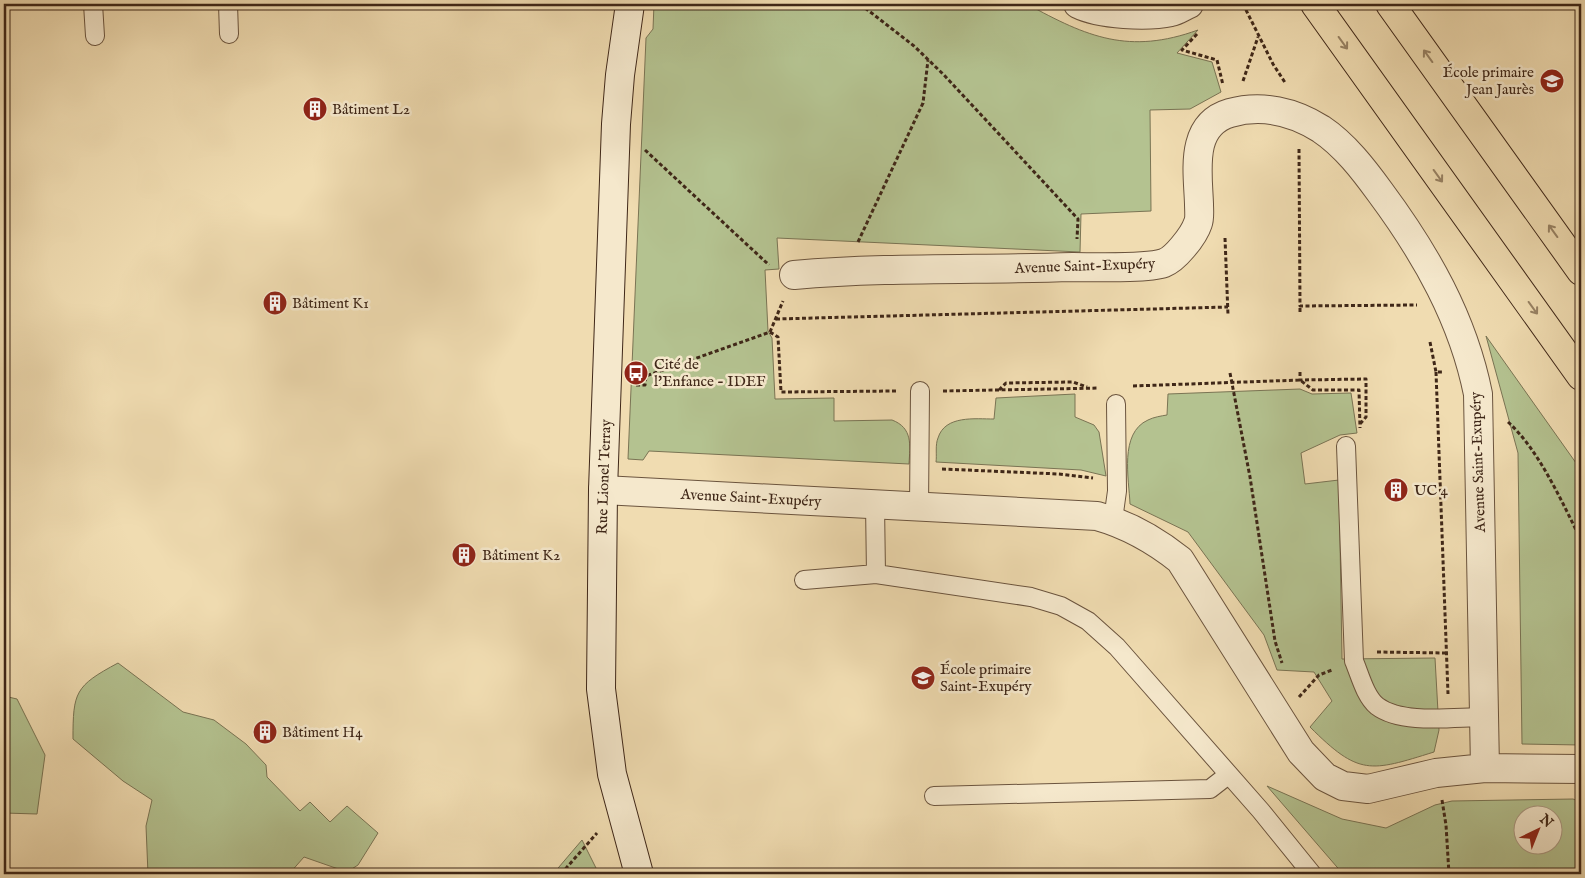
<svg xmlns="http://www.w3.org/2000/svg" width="1585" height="878" font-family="'IM FELL English',serif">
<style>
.green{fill:#b4c290;stroke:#7a7454;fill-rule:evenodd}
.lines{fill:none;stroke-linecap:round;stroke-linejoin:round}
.lane-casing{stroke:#6b543e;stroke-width:20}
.street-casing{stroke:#6b543e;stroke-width:30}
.secondary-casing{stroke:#3f2718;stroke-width:30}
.highway-casing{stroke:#3f2718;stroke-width:30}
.path{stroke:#3f2718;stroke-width:3;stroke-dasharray:4 2.5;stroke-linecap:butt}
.lane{stroke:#f5e8cc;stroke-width:18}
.street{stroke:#f5e8cc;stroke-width:28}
.secondary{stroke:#f5e8cc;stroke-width:28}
.highway{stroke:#f0dcb1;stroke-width:28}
.oneway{stroke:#988264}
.labels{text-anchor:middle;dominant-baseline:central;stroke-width:5;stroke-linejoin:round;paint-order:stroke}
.poi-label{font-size:15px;fill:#3f2718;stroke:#f5e8cc;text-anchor:start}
.street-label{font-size:15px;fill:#3f2718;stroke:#f5e8cc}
</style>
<rect width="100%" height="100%" fill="#f0dcb1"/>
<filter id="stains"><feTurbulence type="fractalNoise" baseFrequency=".004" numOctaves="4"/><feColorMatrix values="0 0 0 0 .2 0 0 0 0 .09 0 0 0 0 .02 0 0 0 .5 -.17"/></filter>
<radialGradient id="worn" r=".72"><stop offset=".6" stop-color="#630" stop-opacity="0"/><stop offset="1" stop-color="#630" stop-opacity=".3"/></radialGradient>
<!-- green -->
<path class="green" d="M654,4H1027C1087,37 1129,55 1198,30L1177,53L1212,62L1221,92L1190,109L1150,110L1151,211L1081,214L1080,252L777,238L779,269L765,270L768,331L772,338L775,399L834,398V421L892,420C913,428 910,445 909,464L649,451L643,460L628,459L646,38L653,29Z
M1486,336L1581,470V745L1522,744L1518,453Z
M1300,389L1312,394L1351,393L1357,433L1340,435L1301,453L1305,484L1339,480L1342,659L1435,658L1439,730L1434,752C1370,772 1359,776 1310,727L1332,701L1314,672L1277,670L1264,635L1188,532L1130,504C1129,479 1119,433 1148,420C1154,417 1161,416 1167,415L1168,394Z
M1075,394V417L1094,425L1099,432L1106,476L1081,470L936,462C937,455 935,445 938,438C945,415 975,419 994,419L996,398Z
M118,663L183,712L214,720L246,744L266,765L267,777L300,811L310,802L330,822L347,806L378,833L358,865L347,872L304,857L289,874H148L146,826L152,800L123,781L73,739C73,692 75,686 118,663Z
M4,696L17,699L45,755L37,814L4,813Z
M1267,786L1342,819L1386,828L1435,805L1452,801L1573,799L1581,802V874H1343ZM1522,816H1552V846H1522Z
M582,840L599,874H553Z"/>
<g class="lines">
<defs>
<path id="lane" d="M93,4L95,36
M228,4L229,34
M1346,446L1354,661C1360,675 1365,696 1377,706C1402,725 1454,717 1484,717
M875,504L876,574L1031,597L1061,606L1088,621L1117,647L1261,811L1312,874
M919,507L920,391
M1113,520L1117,491L1116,404
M804,580L876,574
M934,796L1210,789L1228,775"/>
<path id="street" d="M1078,4C1100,15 1148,17 1171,12C1177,11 1184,6 1189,4
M794,275C887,267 980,270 1073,267C1094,267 1147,269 1164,263C1172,260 1178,253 1183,247C1189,240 1195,232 1198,223C1200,218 1199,210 1199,204C1198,172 1189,125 1230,113C1262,104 1294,112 1321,129C1345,145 1364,170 1380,192C1426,254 1463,319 1478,394L1485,768L1581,769
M603,490L1097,516C1129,525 1155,540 1180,560L1301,752L1325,777L1343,786L1368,789L1436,773L1485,768"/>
<path id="secondary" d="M630,4L620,75L616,124L603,490L601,689L612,774L639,874"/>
<path id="highway" d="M1315,4L1581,376
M1390,4L1581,271"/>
</defs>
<!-- lane casing -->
<use href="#lane" class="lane-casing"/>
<!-- street casing -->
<use href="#street" class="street-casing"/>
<!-- secondary casing -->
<use href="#secondary" class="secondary-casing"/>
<!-- highway casing -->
<use href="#highway" class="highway-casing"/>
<!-- path -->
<path class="path" d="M860,4L914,46L944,75L1078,219L1077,239
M1243,4L1273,64L1286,84
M1197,34L1182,50L1217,60L1223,85
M1243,81L1258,37
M1299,149L1300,306L1417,305
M645,150L769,265
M1225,238L1228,315
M858,242L923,103L928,60
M1300,312V306
M776,319L1228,307
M770,332L778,337L781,392L897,391
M1430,342L1436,372H1442
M1300,372V380L1366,379V417L1360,424
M1436,372L1448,694
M1230,373L1250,477L1275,641L1282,663
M636,385H645L646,376L770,332L783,301
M1133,386L1300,380L1313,390H1359L1360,428
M999,390L1006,383L1073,382L1087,387
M943,391L1099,388
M1508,422C1539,450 1562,502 1581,540
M942,469L1059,474L1093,478
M1377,652L1446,653
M1299,697L1319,675L1332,670
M1442,800L1446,825L1449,874
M561,874L597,833"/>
<!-- lane -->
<use href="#lane" class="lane"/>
<!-- street -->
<use href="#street" class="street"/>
<!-- secondary -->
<use href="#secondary" class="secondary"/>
<!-- highway -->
<use href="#highway" class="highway"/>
</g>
<!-- one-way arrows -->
<defs><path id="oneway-shaft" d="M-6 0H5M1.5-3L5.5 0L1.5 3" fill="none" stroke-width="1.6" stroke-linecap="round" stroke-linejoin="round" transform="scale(1.25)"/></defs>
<g class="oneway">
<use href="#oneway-shaft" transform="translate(1343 43) rotate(54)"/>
<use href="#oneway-shaft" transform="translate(1428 56) rotate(-126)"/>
<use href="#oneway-shaft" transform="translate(1438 176) rotate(54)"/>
<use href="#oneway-shaft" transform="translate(1553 231) rotate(-126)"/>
<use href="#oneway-shaft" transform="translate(1533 308) rotate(54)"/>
</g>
<!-- icons -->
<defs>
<symbol id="school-disc" viewBox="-11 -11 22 22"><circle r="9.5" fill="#8f2418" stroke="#f5e8cc"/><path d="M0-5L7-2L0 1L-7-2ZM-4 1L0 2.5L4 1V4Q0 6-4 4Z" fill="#fff"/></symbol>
<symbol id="building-disc" viewBox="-11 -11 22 22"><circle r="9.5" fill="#8f2418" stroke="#f5e8cc"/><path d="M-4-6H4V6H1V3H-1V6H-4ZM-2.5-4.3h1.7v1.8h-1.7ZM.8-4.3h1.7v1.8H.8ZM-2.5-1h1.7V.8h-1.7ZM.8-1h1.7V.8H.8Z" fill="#fff"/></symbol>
<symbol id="bus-disc" viewBox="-11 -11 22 22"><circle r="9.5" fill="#8f2418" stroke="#f5e8cc"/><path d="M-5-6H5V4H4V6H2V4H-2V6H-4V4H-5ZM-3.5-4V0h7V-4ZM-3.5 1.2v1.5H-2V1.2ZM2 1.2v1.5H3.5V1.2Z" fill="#fff"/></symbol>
</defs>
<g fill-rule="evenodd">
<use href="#school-disc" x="1538" y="67" width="28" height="28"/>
<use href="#building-disc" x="301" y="95" width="28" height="28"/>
<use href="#building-disc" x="261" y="289" width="28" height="28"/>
<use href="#bus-disc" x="622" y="359" width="28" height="28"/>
<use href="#building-disc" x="1382" y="476" width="28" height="28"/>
<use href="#building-disc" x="450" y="541" width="28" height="28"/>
<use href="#school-disc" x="909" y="664" width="28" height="28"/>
<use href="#building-disc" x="251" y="718" width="28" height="28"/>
</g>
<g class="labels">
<!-- poi labels -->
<g class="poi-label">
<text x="1534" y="72" text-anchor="end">École primaire<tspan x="1534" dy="17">Jean Jaurès</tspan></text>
<text x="332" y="109">Bâtiment L2</text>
<text x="292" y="303">Bâtiment K1</text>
<text x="654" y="364">Cité de<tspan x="654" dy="17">l'Enfance - IDEF</tspan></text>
<text x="1414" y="490">UC 4</text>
<text x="482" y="555">Bâtiment K2</text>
<text x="940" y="669">École primaire<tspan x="940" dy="17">Saint-Exupéry</tspan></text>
<text x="282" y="732">Bâtiment H4</text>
</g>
<!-- street labels -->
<g class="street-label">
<text transform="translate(1085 266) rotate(-2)">Avenue Saint-Exupéry</text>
<text transform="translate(1478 462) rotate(-92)">Avenue Saint-Exupéry</text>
<text transform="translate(604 477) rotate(-88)">Rue Lionel Terray</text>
<text transform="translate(751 498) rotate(3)">Avenue Saint-Exupéry</text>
</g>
</g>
<!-- margin -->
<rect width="1585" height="878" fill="none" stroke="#f0dcb1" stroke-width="20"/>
<rect x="5" y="5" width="1575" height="868" fill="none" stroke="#3f2718" stroke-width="2.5"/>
<rect x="10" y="10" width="1565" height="858" fill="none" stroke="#3f2718"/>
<!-- north arrow -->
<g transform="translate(1538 830) rotate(43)"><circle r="24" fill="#f5e8cc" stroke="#ac9b84"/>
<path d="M0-4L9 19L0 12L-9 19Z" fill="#8f2418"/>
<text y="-8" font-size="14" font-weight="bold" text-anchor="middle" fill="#3f2718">N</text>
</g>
<rect width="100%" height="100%" filter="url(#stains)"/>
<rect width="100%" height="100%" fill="url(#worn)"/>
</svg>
